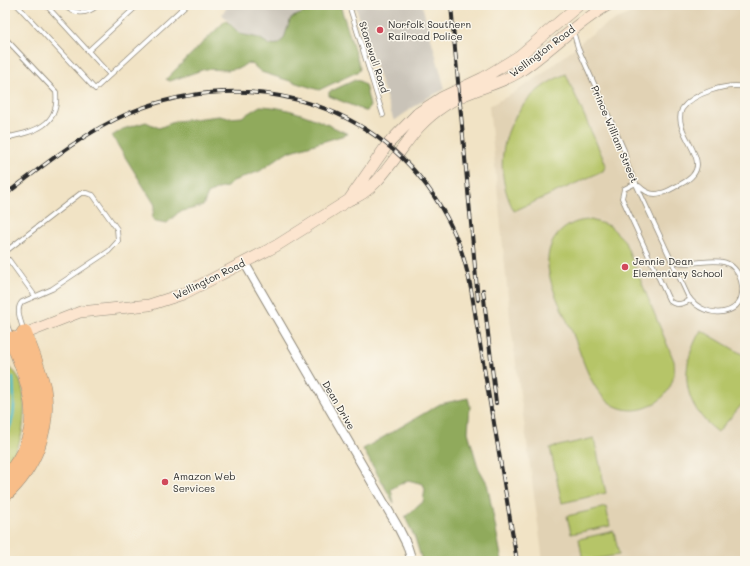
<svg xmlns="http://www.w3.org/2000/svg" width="750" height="566" font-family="Mali,sans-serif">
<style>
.built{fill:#e1d2b4}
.industrial{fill:#c9c3b8}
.green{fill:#b6c567;stroke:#707849}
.forest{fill:#90aa5c;stroke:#5e6a44}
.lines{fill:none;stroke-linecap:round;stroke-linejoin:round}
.stream{stroke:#52becd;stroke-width:2.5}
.lane-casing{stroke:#8e8778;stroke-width:5.5}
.street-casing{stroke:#8e8778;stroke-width:10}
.secondary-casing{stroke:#8e8778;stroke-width:12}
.highway-casing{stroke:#8e8778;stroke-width:16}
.lane{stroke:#fff;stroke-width:4}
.street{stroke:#fff;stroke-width:8}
.secondary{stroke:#fce5cf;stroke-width:11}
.highway{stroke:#f8bd88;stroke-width:15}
.rail-casing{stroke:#2b2b2b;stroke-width:4}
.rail{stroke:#fbf7ec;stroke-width:2.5;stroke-dasharray:8;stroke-linecap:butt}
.poi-dot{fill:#d1495b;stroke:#fbf7ec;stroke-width:1.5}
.labels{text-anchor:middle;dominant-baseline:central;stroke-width:3;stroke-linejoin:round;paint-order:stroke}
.poi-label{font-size:10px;fill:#2b2b2b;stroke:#fbf7ec;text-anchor:start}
.street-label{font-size:10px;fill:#2b2b2b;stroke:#fbf7ec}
</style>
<rect width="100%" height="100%" fill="#fbf7ec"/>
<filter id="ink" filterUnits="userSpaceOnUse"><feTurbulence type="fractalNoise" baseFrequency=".025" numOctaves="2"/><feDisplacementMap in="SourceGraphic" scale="8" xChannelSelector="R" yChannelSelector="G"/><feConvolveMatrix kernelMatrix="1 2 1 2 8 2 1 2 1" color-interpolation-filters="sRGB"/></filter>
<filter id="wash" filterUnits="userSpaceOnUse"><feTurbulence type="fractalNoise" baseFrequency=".012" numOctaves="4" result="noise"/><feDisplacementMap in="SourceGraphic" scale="16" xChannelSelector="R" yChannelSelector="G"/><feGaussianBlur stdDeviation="0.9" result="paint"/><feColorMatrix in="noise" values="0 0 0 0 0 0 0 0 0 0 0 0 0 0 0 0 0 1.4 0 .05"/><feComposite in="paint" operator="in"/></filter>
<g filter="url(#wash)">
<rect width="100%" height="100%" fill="#f1e3c5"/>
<!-- built -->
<path class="built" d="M647,5H745V561H543L511,327L489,106L512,94L541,75L586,38L605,25Z"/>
<!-- industrial -->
<path class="industrial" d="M229,5H322L291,18L284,38L279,44L270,45L259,38L240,34L222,14Z
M355,5H422L445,89L425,99L394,121Z"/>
<!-- green -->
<path class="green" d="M566,74L606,165L603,171L514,211C486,158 510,96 566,74Z
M591,220L610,226L624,240L674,361C680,401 632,427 603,397C588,381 581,354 573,334C561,305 532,261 559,233C568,224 578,220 591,220Z
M701,330L745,356V401L718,432C681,405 679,367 701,330Z
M5,367C29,370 26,422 20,440C17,450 11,459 5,467Z
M594,438L606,493L562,503L550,448Z
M606,507L610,526L571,534L567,516Z
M614,531L619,555L583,561L579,539Z"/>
<!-- forest -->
<path class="forest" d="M322,5H340L360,68L359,71L319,90L261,72L252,64L247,63L240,68L228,70L205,69L170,81L166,79L226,20L240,34L259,38L270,45L279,44L284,38L291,18Z
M355,80L360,81L365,85L370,106L367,111H365L329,96V92Z
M260,106C292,107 320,121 348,134L285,153L260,171L233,181L227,187L218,189L208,194L203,206L179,212L167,223L155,221L152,218L155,205L112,136L123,129L146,122L159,128L176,121L219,116L229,118L242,117Z
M468,398L470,406L468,432L478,467L487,483L502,561H422L415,538L405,517L423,502L425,489L423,484L408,480L391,489L394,503L363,449L440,404Z"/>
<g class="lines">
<!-- stream -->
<path class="stream" d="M5,436C17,419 14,397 13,377"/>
</g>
</g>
<g filter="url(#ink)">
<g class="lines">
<defs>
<path id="lane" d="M17,5L95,89L110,75L46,5
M64,5C74,15 87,15 98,5
M349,5L383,115
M573,31L578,48L624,150L628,167L688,296C705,322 750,317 741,281C730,245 695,271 671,260
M5,38L56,92C60,127 32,132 5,138
M88,51L138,5
M110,75L186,5
M5,131L11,137
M636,183L624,189L622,198L669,300C675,307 683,304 690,300
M639,186C645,192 652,196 661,193C668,192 674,187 681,184C722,163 670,136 682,109C693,93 727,83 745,87
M5,252L81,193H86L93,195L117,229L118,241L109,251L52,289L22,302C15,309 21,322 24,331
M9,260L35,296
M5,319L11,336"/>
<path id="street" d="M244,262L398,527L407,545L412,561"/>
<path id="secondary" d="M349,200L387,145L418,113L441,98L483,78L519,56L579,5
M19,336L80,312L149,305L183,294L276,246L349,200C379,191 398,150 419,127C434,111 454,98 474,91C489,85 505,81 519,72C550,51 575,24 608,5"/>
<path id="highway" d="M10,473C48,428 31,387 12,339
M5,494C34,468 50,427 43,388C39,370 31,351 24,333"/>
</defs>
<!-- lane casing -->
<use href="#lane" class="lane-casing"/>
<!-- street casing -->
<use href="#street" class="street-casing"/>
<!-- secondary casing -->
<use href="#secondary" class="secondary-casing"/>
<!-- highway casing -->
<use href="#highway" class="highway-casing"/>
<!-- lane -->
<use href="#lane" class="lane"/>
<!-- street -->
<use href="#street" class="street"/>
<!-- secondary -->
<use href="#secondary" class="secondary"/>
<!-- highway -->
<use href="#highway" class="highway"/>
<defs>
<path id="rail" d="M451,5L478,300
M5,195C44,165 83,133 129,113C252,62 393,104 452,228C467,259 472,292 477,326C482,355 487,385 492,415
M483,290L496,403
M492,411L517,561"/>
</defs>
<!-- rail casing -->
<use href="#rail" class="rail-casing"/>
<!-- rail -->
<use href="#rail" class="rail"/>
</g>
</g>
<!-- markers -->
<g class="poi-dot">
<circle cx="380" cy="30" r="4"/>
<circle cx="625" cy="267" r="4"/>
<circle cx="165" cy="482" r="4"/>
</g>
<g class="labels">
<!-- poi labels -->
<g class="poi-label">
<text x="388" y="24">Norfolk Southern<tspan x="388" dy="12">Railroad Police</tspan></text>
<text x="633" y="261">Jennie Dean<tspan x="633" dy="12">Elementary School</tspan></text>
<text x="173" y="476">Amazon Web<tspan x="173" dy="12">Services</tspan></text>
</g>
<!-- street labels -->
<g class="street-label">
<text transform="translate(542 51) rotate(-37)">Wellington Road</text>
<text transform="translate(374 57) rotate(72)">Stonewall Road</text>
<text transform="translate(615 134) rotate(67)">Prince William Street</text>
<text transform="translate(209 279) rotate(-26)">Wellington Road</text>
<text transform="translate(339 405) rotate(60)">Dean Drive</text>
</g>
</g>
<!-- margin -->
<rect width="750" height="566" fill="none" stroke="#fbf7ec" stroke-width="20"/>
</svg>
